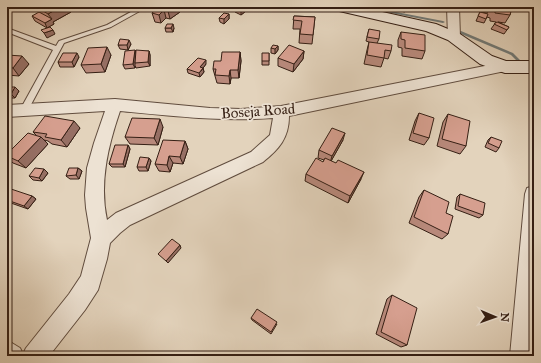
<svg xmlns="http://www.w3.org/2000/svg" width="541" height="363" font-family="'IM FELL Great Primer',serif">
<style>
.lines{fill:none;stroke-linecap:round;stroke-linejoin:round}
.stream{fill:#717a78;fill-rule:evenodd}
.lane-casing{stroke:#604c3e;stroke-width:2}
.street-casing{stroke:#604c3e;stroke-width:2}
.secondary-casing{stroke:#351f14;stroke-width:2}
.lane{fill:#ede2d3;fill-rule:evenodd}
.street{fill:#ede2d3;fill-rule:evenodd}
.secondary{fill:#ede2d3;fill-rule:evenodd}
.wall{fill:#b8897b;stroke:#351f14}
.shaded-wall{fill:#966f64;stroke:#351f14}
.building{fill:#d69f8f;stroke:#351f14}
.labels{text-anchor:middle;dominant-baseline:central;stroke-width:3.5;stroke-linejoin:round;paint-order:stroke}
.street-label{font-size:15px;fill:#351f14;stroke:#ede2d3}
</style>
<rect width="100%" height="100%" fill="#e3d3bc"/>
<filter id="stains"><feTurbulence type="fractalNoise" baseFrequency=".005" numOctaves="4"/><feColorMatrix values="0 0 0 0 .2 0 0 0 0 .09 0 0 0 0 .02 0 0 0 .5 -.17"/></filter>
<radialGradient id="worn" r=".72"><stop offset=".6" stop-color="#630" stop-opacity="0"/><stop offset="1" stop-color="#630" stop-opacity=".3"/></radialGradient>
<g class="lines">
<!-- stream -->
<path class="stream" d="M363,7H370L443,21L445,22L443,23L365,8Z
M459,31H461L513,53L522,62L521,63H519L511,55L459,33Z"/>
<defs>
<path id="lane" d="M140,7H147L111,27L64,43L27,112H21L20,110L53,50L7,32V28L56,46L59,41L107,25Z"/>
<path id="street" d="M447,7H459L460,37L459,40H449L448,37Z
M505,62L510,64L512,67L510,70L289,116C289,138 279,149 263,162L130,225L120,233L110,243L107,259L98,290L85,310L49,356H7V340L20,348L23,354L26,348L69,294L81,276L91,238L86,208L85,195L87,168L94,143L105,111L7,117V105L115,99L210,108L241,109L281,106ZM120,111C172,116 222,122 273,118L270,135L251,152L116,213L107,220C99,183 108,146 120,111Z
M534,186V356H510L525,194L527,188Z"/>
<path id="secondary" d="M333,7H360L436,24L460,34L492,56L506,61H534V73H505L499,71L480,64L448,40L426,31L335,10Z"/>
</defs>
<!-- lane casing -->
<use href="#lane" class="lane-casing"/>
<!-- street casing -->
<use href="#street" class="street-casing"/>
<!-- secondary casing -->
<use href="#secondary" class="secondary-casing"/>
<!-- lane -->
<use href="#lane" class="lane"/>
<!-- street -->
<use href="#street" class="street"/>
<!-- secondary -->
<use href="#secondary" class="secondary"/>
</g>
<!-- wall -->
<path class="wall" d="M38,7H69L71,12L53,22L54,24L47,28L35,21L32,16L40,13L37,7Z
M103,7H114L109,10Z
M158,7H179L180,12L170,19L166,18L161,23L155,22L152,13Z
M236,7H246V11L241,15L235,12L234,8Z
M395,7H412L404,12Z
M490,7H512L510,15L505,23L498,22L509,27L504,34L491,29L496,22L490,21V18L487,17L484,23L476,21L480,12L487,13Z
M229,14V19L224,24L220,22L219,18Z
M294,16L315,17L312,44L299,43L300,29H293Z
M165,28H174L173,32H166Z
M369,29L379,39L377,43L391,51L388,59L384,58L381,67L364,64L367,50L369,42L366,41Z
M401,32L425,51L422,59L402,56V48L398,47V40Z
M131,44L128,50L120,49L118,45Z
M278,46V50L275,54L271,53V48Z
M135,50L136,52L149,51L150,55V66L136,68L135,66V68L125,69L123,65Z
M304,51L303,59L293,72L278,66V58Z
M240,52L241,61L239,78H231L230,84L217,83L213,69L221,61Z
M269,53V65H262V61Z
M7,55L29,64L19,76L7,75Z
M111,55L105,72L86,73L81,65Z
M79,57L74,67H60L58,62Z
M206,64L203,68L204,72L200,77L188,73L187,69Z
M7,89L19,91L15,98H8L7,96Z
M419,113L429,138L424,145L409,140L415,121Z
M448,114L466,146L460,154L437,146L443,122Z
M163,127L158,145L130,144L125,137Z
M80,128L67,147L52,144L48,141L44,140L48,144L26,168L13,163L7,157V154L37,136L33,132Z
M491,137L499,148L496,152L485,147L488,140Z
M343,140L331,161L361,179L348,203L305,181L306,174L323,162L324,160L318,158L319,150Z
M185,141L188,149L183,164L173,163L170,172L159,171L155,164Z
M128,145L130,149L125,167H112L109,164Z
M149,158L151,161L148,171H139L137,167Z
M78,168L82,171L79,179H70L66,176Z
M48,173L42,181L33,180L29,176Z
M424,190L446,213L448,234L442,239L409,223L419,197Z
M7,194L32,196L36,199L28,209L8,202L7,201Z
M460,194L483,215L479,218L455,209L457,197Z
M392,295L407,345L401,347L376,334L387,299Z
M251,318L277,324L271,334L252,320Z"/>
<!-- shaded-wall -->
<path class="shaded-wall" d="M60,7H69L71,12L53,22L54,24L47,28L45,23L52,19L48,14Z
M108,7H114L109,10Z
M174,7H179L180,12L170,19L168,11Z
M246,7V11L241,15V11Z
M406,7H412L404,12Z
M164,10L166,18L161,23L159,15Z
M229,14V19L224,24V19Z
M173,24L174,28L173,32L171,28Z
M53,30L55,34L47,38L44,33Z
M129,40L131,44L128,50L127,45Z
M278,46V50L275,54V49Z
M107,47L111,55L105,72L101,64Z
M135,50L136,55L135,63V68L133,64Z
M149,51L150,55V66L148,62Z
M304,51L303,59L293,72L294,64Z
M240,52L241,61L239,78L238,70Z
M77,53L79,57L74,67L72,62Z
M22,56L29,64L19,76L13,68Z
M206,60V64L201,71L200,67Z
M203,68L204,72L200,77L199,73Z
M230,70L231,78L230,84L229,76Z
M15,87L19,91L15,98L11,94Z
M160,119L163,127L158,145L154,138Z
M74,121L80,128L67,147L61,140Z
M345,133L343,140L330,163L332,156Z
M41,137L48,144L26,168L18,161Z
M185,141L188,149L183,164L180,157Z
M128,145L130,149L125,167L123,164Z
M169,156L173,163L170,172L167,165Z
M149,158L151,161L148,171L146,167Z
M78,168L82,171L79,179L76,175Z
M44,169L48,173L42,181L39,178Z
M364,172L361,179L348,203L350,196Z
M32,196L36,199L28,209L24,206Z
M180,245L181,248L168,263L166,261Z"/>
<!-- building -->
<path class="building" d="M38,7H60L48,14L37,7Z
M159,7H174L168,11L164,10L159,15L152,13Z
M236,7H246L241,11L234,8Z
M491,7H512L510,15L495,13V10L490,9Z
M39,12L52,19L45,23L32,16Z
M480,12L488,14L486,19L478,16Z
M224,13L229,14L224,19L219,18Z
M294,16L315,17L313,35L300,34L302,21L293,20Z
M497,22L509,27L507,30L494,24Z
M167,24H173L171,28H165Z
M50,27L53,30L44,33L41,30Z
M369,29L380,31L379,39L367,37Z
M401,32L425,35V51L405,48V40L401,39Z
M120,39L129,40L127,45H118Z
M369,42L392,45L391,51L385,50L384,58L367,55Z
M273,45L278,46L275,49L271,48Z
M289,45L304,51L294,64L278,58Z
M107,47L101,64L81,65L88,48Z
M135,50L133,64L123,65L125,51Z
M136,50L149,51L148,62L135,63Z
M222,52H240L238,70H230L229,76L215,75L216,69H213L214,61H221Z
M63,53H77L72,62H58Z
M262,53H269V61H262Z
M7,55L22,56L13,68L7,67Z
M198,58L206,60L200,67L203,68L199,73L187,69Z
M9,87H15L11,94H7V89Z
M419,113L434,118L429,138L413,133Z
M448,114L470,121L466,146L442,139Z
M45,116L74,121L61,140L45,137L47,134L33,132Z
M132,118L160,119L154,138L125,137Z
M332,128L345,133L332,156L319,150Z
M28,133L41,137L18,161L7,156V154Z
M491,137L502,141L499,148L488,143Z
M163,140L185,141L180,157L169,156L167,165L155,164Z
M115,145H128L123,164H109Z
M140,157L149,158L146,167H137Z
M316,158L323,162L325,158L336,163L338,160L364,172L350,196L306,174Z
M35,168L44,169L39,178L29,176Z
M69,168H78L76,175L66,176Z
M11,189L32,196L24,206L7,200V194Z
M424,190L449,202L446,213L453,216L448,234L414,217Z
M460,194L485,203L483,215L458,206Z
M172,239L180,245L166,261L158,254Z
M392,295L417,308L407,345L381,332Z
M257,309L277,322L271,332L251,318Z"/>
<g class="labels">
<!-- street labels -->
<g class="street-label">
<text transform="translate(258 111) rotate(-4)">Boseja Road</text>
</g>
</g>
<!-- margin -->
<rect width="541" height="363" fill="none" stroke="#e3d3bc" stroke-width="24"/>
<rect x="8" y="8" width="525" height="347" fill="none" stroke="#351f14" stroke-width="2"/>
<rect x="12" y="12" width="517" height="339" fill="none" stroke="#351f14"/>
<!-- north arrow -->
<g transform="translate(495 317) rotate(92)" stroke="#ede2d3" stroke-width="3" paint-order="stroke">
<path d="M0-3L7 15L0 10L-7 15Z" fill="#351f14"/>
<text y="-6" font-size="11" font-weight="bold" text-anchor="middle" fill="#351f14">N</text>
</g>
<rect width="100%" height="100%" filter="url(#stains)"/>
<rect width="100%" height="100%" fill="url(#worn)"/>
</svg>
